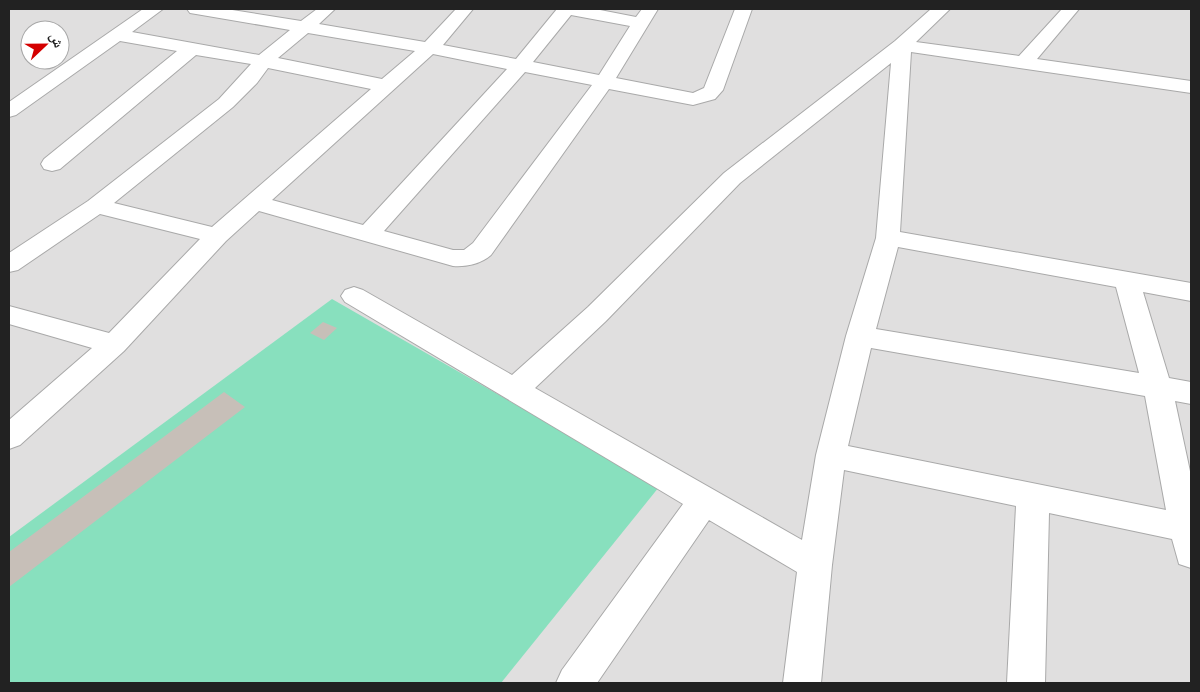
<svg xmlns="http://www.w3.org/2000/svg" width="1200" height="692" font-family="Cabin,'Noto Naskh Arabic',sans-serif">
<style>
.residential{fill:#e0dfdf;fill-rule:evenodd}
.pitch{fill:#88e0be}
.building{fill:#c7bfb8}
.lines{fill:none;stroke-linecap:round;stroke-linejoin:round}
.minor-casing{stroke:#a9a9a9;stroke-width:2}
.minor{fill:#fff;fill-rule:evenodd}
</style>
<rect width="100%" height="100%" fill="#f2efe9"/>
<!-- residential -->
<path class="residential" d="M9,9H1191V683H9ZM30,30H60V60H30Z"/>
<!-- pitch -->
<path class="pitch" d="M332,299L659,487L501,683H9V537Z"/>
<!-- building -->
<path class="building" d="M323,322L337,328L324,340L310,333Z
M224,392L245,407L9,587V552Z"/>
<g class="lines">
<defs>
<path id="minor" d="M143,9H163L132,32L259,55L290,30L196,14L190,13L187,9H226L301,21L317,9H335L319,24L425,42L456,9H473L443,45L516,59L557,9H595L636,17L642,9H658L616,78L693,93L704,88L735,9H752L723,90L715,99L693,105L609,89L491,255C481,264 466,267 453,266L259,211L226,241L124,351L20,445L9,449V420L92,348L9,324V306L109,333L200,239L100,214L18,270L9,272V253L88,201L219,99L251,64L196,55L60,169L52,171L44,169L41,164L44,159L177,51L120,41L16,115L9,117V102ZM571,15L630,26L599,75L533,62ZM308,33L415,51L382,79L278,58ZM433,54L507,69L363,225L272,200ZM268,68L371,89L212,227L114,203L233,107L257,83ZM525,72L592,85L473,243L464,250H453L384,231Z
M931,9H950L916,42L1019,56L1062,9H1079L1037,59L1191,81V93L911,52L900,232L1191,283V301L1143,292L1169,378L1191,382V404L1175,401L1191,476V568L1179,564L1172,539L1049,513L1045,683H1007L1016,506L844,470L832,565L821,683H783L797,572L709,520L597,683H556L562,670L683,504L345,302L341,296L345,290L354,287L363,290L512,375L588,307L724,173L895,41ZM891,63L876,238L846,336L816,455L802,540L535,388L606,321L740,183ZM898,247L1116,287L1139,373L876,329ZM871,348L1145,396L1166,510L848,446Z"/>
</defs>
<!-- minor casing -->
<use href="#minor" class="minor-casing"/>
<!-- minor -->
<use href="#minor" class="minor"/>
</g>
<!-- border -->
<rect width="1200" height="692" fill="none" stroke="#222222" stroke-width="20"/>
<!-- north arrow -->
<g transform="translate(45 45) rotate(68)"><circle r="24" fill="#ffffff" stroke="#a7a7a7"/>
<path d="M0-4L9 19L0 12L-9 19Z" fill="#d40000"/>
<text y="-8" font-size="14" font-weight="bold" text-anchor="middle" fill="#222222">ش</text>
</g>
</svg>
